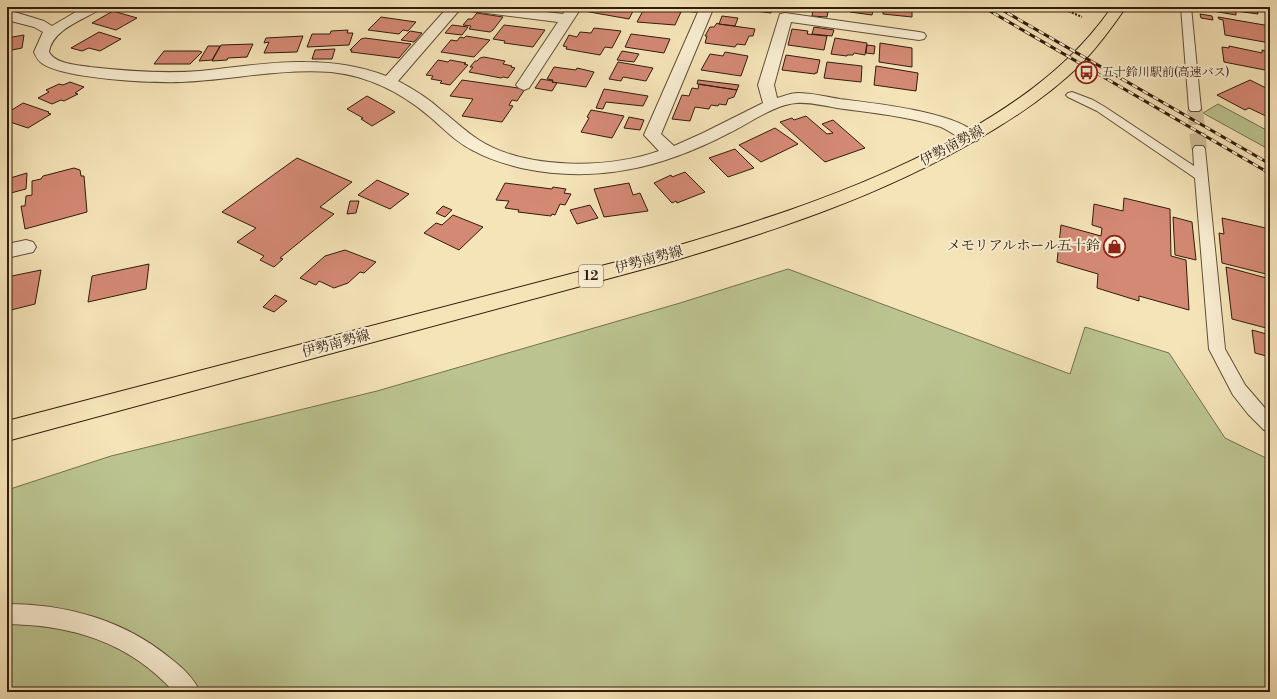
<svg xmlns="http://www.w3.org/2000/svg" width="1277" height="699" font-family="'Libre Bodoni','Noto Serif JP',serif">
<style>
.green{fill:#bbc490;stroke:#76704e}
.building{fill:#d48975;stroke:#311c0c}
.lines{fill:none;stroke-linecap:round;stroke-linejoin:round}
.minor-tunnel{stroke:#cebc96;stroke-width:16;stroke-dasharray:16 8;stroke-linecap:butt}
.service-casing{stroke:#624e37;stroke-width:2}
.minor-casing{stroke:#624e37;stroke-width:2}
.primary-casing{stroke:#311c0c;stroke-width:2}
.path{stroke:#311c0c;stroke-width:2;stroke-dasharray:2 1.5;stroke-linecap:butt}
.service{fill:#f8edd1;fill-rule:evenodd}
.minor{fill:#f8edd1;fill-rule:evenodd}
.primary{fill:#f5e4b8;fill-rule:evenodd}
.rail-far1-casing{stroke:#311c0c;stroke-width:3}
.rail-casing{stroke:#311c0c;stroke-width:4.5}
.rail-far1{stroke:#f8edd1;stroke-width:2;stroke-dasharray:6;stroke-linecap:butt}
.rail{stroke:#f8edd1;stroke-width:3;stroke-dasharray:8;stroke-linecap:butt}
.labels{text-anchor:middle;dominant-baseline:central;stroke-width:4;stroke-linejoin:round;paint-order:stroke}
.far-poi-label{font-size:12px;fill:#311c0c;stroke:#f8edd1;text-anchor:start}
.shield{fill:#f8edd1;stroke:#6d5b47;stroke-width:1}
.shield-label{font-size:13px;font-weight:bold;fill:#311c0c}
.street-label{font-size:14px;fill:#311c0c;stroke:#f8edd1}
.poi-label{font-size:14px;fill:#311c0c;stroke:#f8edd1;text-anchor:end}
</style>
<rect width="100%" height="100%" fill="#f5e4b8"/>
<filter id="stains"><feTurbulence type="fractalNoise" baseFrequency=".005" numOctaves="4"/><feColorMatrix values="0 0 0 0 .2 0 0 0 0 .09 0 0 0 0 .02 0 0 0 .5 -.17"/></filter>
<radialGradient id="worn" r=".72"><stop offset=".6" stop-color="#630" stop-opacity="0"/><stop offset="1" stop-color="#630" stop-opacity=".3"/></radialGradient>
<!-- green -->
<path class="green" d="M1218,104L1270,132V150L1203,113Z
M788,269L1070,374L1085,327L1169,353L1225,438L1270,460V692H7V490L111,456L377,391L680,303Z"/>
<!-- building -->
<path class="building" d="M587,7H628L626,10L633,11L629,19L584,11Z
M645,7L681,12L675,25L637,22Z
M756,7H773L771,13L755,11Z
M801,7H836L835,11Z
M840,7H874L872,15L850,12V10L840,9Z
M883,7H912V17L883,14Z
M1201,7H1216L1236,11V15L1201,9Z
M1216,7H1256L1258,14L1236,11Z
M813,10L828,12L827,17L812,16Z
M113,11L137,18L116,30L92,23Z
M477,13L503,17L493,30L490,32L469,29L471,26L463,25L468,19H472Z
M1200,14L1212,16L1213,20L1201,18Z
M722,16L738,18L735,26L719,24Z
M381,17L416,22L408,31L403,30L399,34L368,30Z
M1218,17L1270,26V43L1225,35L1223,20L1219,19Z
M717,23L719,24L755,29L753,36H749L745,45L737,44L735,47L705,43L707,36H705L710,27H714Z
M452,25L468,27L462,35L445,33Z
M504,25L545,30L533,47L504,43L505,41L493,39Z
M814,27L834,30L832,36L812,34Z
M594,28L621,31L612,48L605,47L600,55L566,49L567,47L563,46L569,35L577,37L580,32L591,33Z
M792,29L808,31L807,34L827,36L824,50L788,45Z
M348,30L347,33H353L349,45L307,47L312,34H330L331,31Z
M410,31L422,33L414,42L401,40Z
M99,32L121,39L100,51L89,48L82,51L71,48Z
M631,34L670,39L664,53L625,47Z
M24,35L22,48L7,51V38Z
M303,36L297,52L264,53L269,42L264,43L266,38Z
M466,36L490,40L474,57L441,52L451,40L457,41L460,37L464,38Z
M365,38L411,44L399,58L351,52L352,50H350L361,39Z
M835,38L867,43L865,55L854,53L853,55H847V56L831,54Z
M880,43L912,48V67L879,62Z
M253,44L247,57L228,58L227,60L212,61L221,45Z
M867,45L875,46L874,54L866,53Z
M208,46H220L212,60L199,61Z
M1229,46L1262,53V50L1269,52L1270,71L1224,62L1222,47L1229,48Z
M335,49L332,59H312L315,50Z
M164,51H199L202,52L190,64H154Z
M622,51L639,54L634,62L617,60Z
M725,52L748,56L741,76L701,70L710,54L723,56Z
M786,55L820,60L817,73H815V74L782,70Z
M484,57L505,61L503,64L512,66L511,67L515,68L508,78L503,77L501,78L469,72L473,67H470L475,61H477L480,58Z
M438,60L448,62L450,60L466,63L464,64L468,65L450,85L440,83L442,81L431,79L433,76L426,75Z
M618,62L653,68L646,81L623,77L621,81L609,79Z
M827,62L862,66L861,82L824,78Z
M876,66L918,73L916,91L874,85Z
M554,67L576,70L577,68L594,72L586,87L552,82L553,80L547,79Z
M541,79L553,81L552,82L557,83L552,91L535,88Z
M462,80L525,89L517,101L512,100L509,105L513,106L502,122L462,116L473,99L450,96Z
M698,80L739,85L737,90L697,84Z
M1250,80L1270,90V118L1249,108L1245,110L1217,95Z
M70,82L84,87L75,93L78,94L64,101L61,100L52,104L38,98L49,92L46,90L59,84L63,85Z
M699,84L737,90L734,97L728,99L726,105L719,104L718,106L711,105L709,109L695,107L690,121L672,119L682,95L689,96L692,88L698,89Z
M604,89L648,96L643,106L606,102L603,109L596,108Z
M367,96L385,106L395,112L372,126L361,119L363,118L347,109Z
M23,103L49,112L48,113L51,114L28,128L7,121V113Z
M591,110L624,116L612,138L581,132L589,118L587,117Z
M806,116L827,134L833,133L822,124L833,120L865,148L825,162L780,122L792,118L794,120Z
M629,117L644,120L640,130L624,128Z
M775,128L798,144L761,162L739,145Z
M735,149L754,168L728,177L709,158Z
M297,158L352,182L320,207L334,214L280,258L283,259L274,267L260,260L264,256L237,242L256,228L222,212Z
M74,168L80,170L81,176H84L87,212L25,229L21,206H25L26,196L32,195V181L41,179L43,176Z
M685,172L705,192L677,203L676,201L672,203L654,183L671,175L672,177Z
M27,173L26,189L7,194V179Z
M377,180L409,194L390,209L358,195Z
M505,183L552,189L553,187L566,189L564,193L571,194L565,205L560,204L555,215L552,214L551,216L518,212L519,210L505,208L509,201L496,200Z
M629,183L633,195L640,193L648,211L604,217L594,189Z
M1124,198L1170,209L1171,256L1186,260L1189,310L1139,296V301L1097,288L1098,274L1057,262L1061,225L1101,236L1102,228L1092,225L1094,204L1123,211Z
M350,201H359L356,213L347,214Z
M590,205L598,218L577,224L570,210Z
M443,206L452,210L445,217L436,213Z
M453,215L483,227L459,250L424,233L436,223L442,225Z
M1173,217L1192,222L1196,260L1175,255Z
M1222,218L1270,229V275L1222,263L1219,233L1224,234Z
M345,250L376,262L364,273L360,272L348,283L334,288L319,281L316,285L300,278L325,256Z
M149,264L146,289L88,302L92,276Z
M1226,267L1270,279V329L1232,319Z
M41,270L35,304L7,311V277Z
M275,295L287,301L274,312L263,307Z
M1252,330L1270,335V357L1255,353Z"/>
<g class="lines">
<!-- minor-tunnel -->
<path class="minor-tunnel" d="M1195,109L1199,149"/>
<defs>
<path id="service" d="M1181,7H1191L1201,109L1199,111H1191L1189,109Z
M1072,92L1093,100L1105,107L1194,166L1193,149L1195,146H1203L1205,149L1225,349L1245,385L1270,414V432L1264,430L1248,414L1233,395L1209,349L1195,178L1097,111L1068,97L1066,95L1068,93Z
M7,604C66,604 124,620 170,658C182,667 194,678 200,692H174C129,642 72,625 7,624Z"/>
<path id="minor" d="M84,7H101L99,10C82,20 52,30 49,52C55,64 78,65 90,67C126,71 163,74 200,71C235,68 270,61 305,62C333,62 360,66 386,76L448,7H462L398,81C413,89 428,98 441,110C454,120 465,131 479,140C526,170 608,169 659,151L644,135L698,12L681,10L679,7H711L713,9L661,134L674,146L703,133L763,103L758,85L780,14L785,13L919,32L924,33L926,36L924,39L919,40L791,22L774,85L777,98C784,96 791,93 798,93C812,93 827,97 840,99C871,103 962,112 979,137L977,141C963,144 953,132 941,127C907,116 872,113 837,108C825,106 810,102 797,103C775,104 748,124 729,133C662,168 596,184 521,168C505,164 488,159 474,151C457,143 444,129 430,117C402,93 369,76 331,72C281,68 232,80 181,82C152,83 66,79 43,64C38,61 36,57 34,52L43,32L34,27L7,20V12L11,11L44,21L52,26Z
M463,7H503L563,14L568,7L581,8L529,88L524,90L519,88L516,85L558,22L470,11L465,10Z
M26,240L33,242L36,247L33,252L7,258V244Z"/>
<path id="primary" d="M1112,7H1126C1113,26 1099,45 1083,62C1052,93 1016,117 978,139C881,196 774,231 666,263L7,441V421L666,249C769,219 871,186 964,133C1022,100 1074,62 1112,7Z"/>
</defs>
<!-- service casing -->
<use href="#service" class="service-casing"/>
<!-- minor casing -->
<use href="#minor" class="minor-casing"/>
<!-- primary casing -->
<use href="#primary" class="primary-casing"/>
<!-- path -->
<path class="path" d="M1059,7L1082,17"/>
<!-- service -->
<use href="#service" class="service"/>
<!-- minor -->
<use href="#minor" class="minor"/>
<!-- primary -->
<use href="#primary" class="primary"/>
<defs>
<path id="rail-far1" d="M983,7L1269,173
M997,7L1270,164"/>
<path id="rail" d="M1267,172L1270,174"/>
</defs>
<!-- rail-far1 casing -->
<use href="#rail-far1" class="rail-far1-casing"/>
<!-- rail casing -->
<use href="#rail" class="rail-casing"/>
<!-- rail-far1 -->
<use href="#rail-far1" class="rail-far1"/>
<!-- rail -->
<use href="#rail" class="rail"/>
</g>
<!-- icons -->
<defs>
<symbol id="bus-ring" viewBox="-11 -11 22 22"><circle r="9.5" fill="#f8edd1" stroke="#8f2418" stroke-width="1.5"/><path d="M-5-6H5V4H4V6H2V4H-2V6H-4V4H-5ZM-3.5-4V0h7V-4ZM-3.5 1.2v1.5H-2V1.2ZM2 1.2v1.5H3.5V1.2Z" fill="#8f2418"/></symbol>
<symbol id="shop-ring" viewBox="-11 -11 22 22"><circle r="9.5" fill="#f8edd1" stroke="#8f2418" stroke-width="1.5"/><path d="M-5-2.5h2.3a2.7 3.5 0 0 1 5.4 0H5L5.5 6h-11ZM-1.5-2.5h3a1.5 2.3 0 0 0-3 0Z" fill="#8f2418"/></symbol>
</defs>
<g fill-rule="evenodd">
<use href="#bus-ring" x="1074" y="60" width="25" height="25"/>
<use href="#shop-ring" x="1102" y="234" width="25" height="25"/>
</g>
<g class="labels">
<!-- far-poi labels -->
<g class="far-poi-label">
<text x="1102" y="72">五十鈴川駅前(高速バス)</text>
</g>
<!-- shield labels -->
<rect class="shield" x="579" y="265" width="24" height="22" rx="3"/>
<g class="shield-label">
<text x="591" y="276">12</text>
</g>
<!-- street labels -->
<g class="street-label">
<text transform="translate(952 146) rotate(-28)">伊勢南勢線</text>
<text transform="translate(649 260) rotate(-15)">伊勢南勢線</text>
<text transform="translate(336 344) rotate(-15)">伊勢南勢線</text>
</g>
<!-- poi labels -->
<g class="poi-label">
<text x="1100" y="246">メモリアルホール五十鈴</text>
</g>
</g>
<!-- margin -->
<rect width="1277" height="699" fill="none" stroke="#f5e4b8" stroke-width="24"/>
<rect x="8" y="8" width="1261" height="683" fill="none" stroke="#311c0c" stroke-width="2"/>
<rect x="12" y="12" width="1253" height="675" fill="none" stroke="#311c0c"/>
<rect width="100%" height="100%" filter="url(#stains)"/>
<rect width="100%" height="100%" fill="url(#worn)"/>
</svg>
